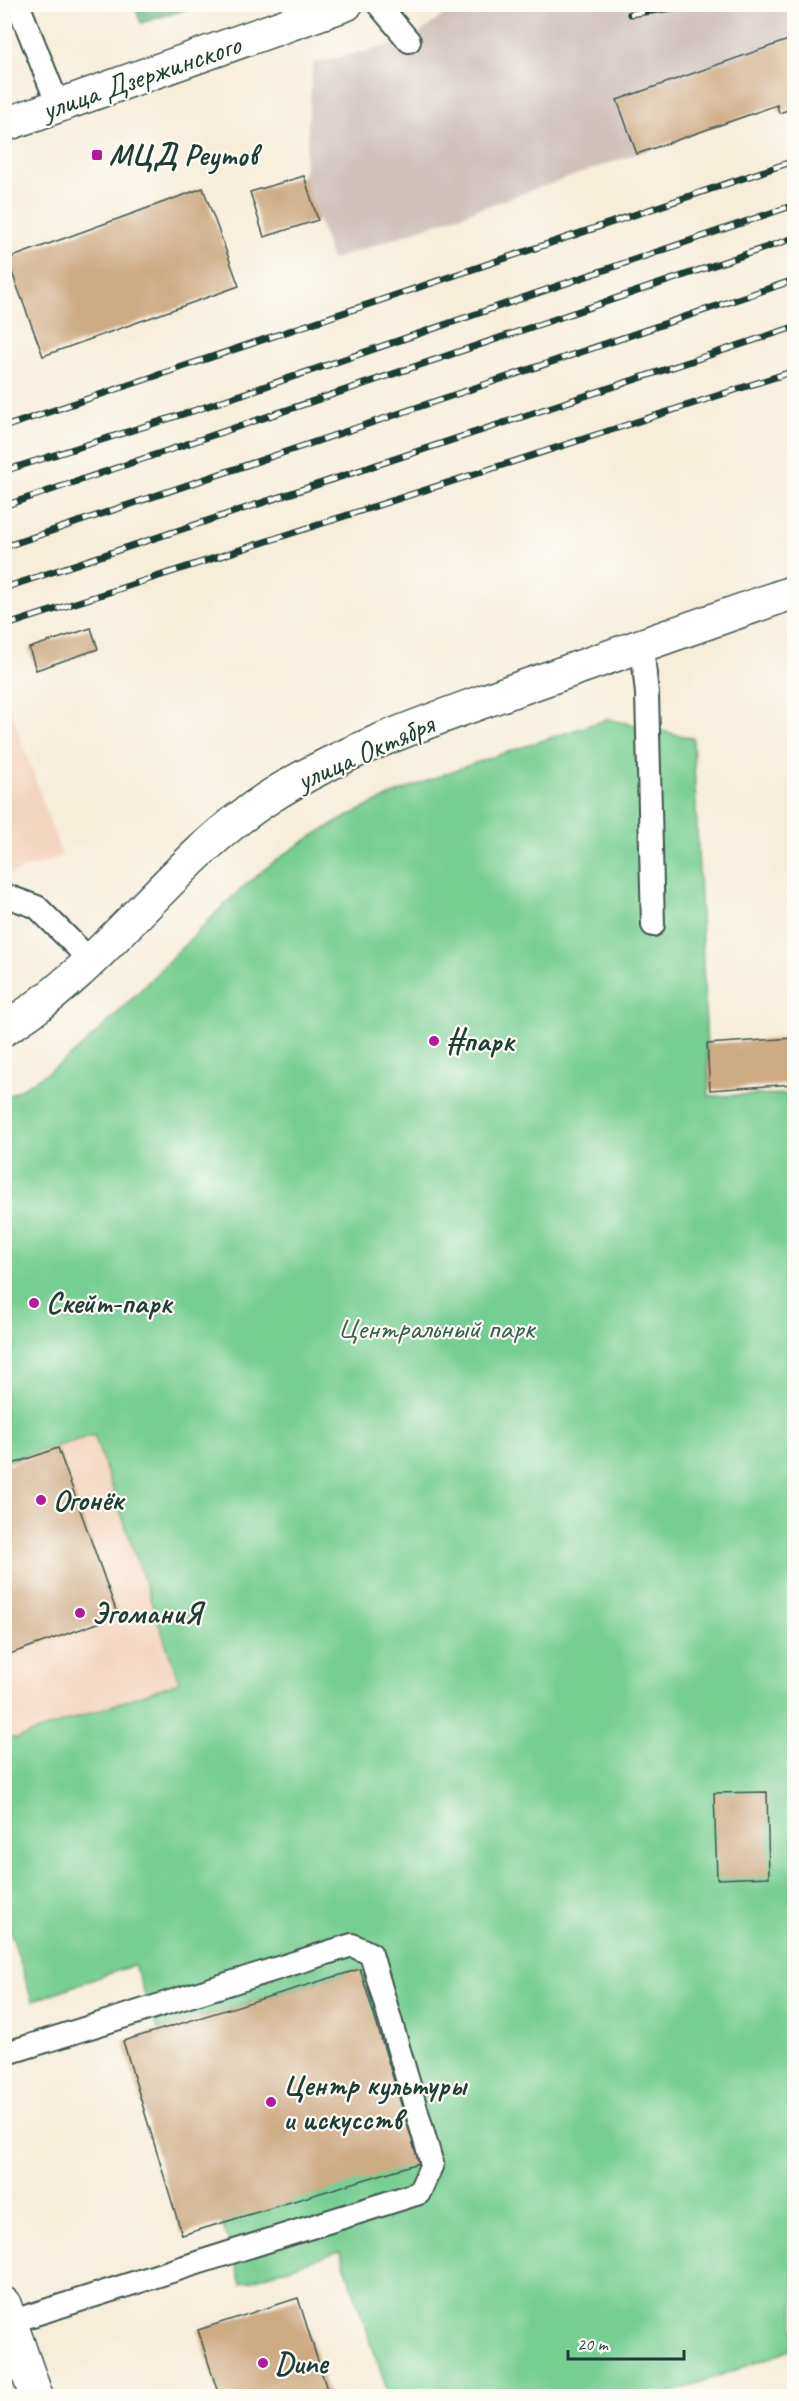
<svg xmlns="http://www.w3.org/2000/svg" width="799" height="2401" font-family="Caveat,sans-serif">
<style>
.built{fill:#f3d4bf}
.industrial{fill:#cfc0bb}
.green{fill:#77ce93;stroke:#4b8664;stroke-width:1.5}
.forest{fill:#61b17d;stroke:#407758;stroke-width:1.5}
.building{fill:#cdab83}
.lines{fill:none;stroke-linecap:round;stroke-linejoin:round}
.service-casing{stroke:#3f574d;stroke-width:26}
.minor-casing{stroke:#3f574d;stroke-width:36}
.tertiary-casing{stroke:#3f574d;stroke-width:36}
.service{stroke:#fff;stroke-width:22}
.minor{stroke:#fff;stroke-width:33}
.tertiary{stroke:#fff;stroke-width:33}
.rail-casing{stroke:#1f3d34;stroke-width:7}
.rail{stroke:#fdfcf7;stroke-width:4.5;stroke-dasharray:14;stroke-linecap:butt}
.poi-dot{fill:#b5179e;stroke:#fdfcf7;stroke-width:2}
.labels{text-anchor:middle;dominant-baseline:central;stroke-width:4.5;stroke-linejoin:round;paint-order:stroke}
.street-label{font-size:30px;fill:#1f3d34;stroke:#fdfcf7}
.poi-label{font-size:30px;font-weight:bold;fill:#1f3d34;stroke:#fdfcf7;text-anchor:start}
.park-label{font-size:30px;fill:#35614c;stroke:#fdfcf7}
</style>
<rect width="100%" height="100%" fill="#fdfcf7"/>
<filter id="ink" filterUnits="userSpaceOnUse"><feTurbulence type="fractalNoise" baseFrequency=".0167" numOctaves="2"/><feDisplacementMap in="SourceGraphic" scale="12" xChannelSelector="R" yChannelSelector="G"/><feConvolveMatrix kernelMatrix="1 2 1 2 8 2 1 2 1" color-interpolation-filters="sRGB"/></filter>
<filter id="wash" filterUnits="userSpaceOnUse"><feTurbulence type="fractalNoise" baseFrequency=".008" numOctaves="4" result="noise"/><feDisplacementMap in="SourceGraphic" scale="24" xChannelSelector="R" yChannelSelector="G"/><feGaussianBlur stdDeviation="1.35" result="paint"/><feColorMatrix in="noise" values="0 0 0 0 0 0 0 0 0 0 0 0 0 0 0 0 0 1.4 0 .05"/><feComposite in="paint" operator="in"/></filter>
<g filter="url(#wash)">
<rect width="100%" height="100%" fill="#f7eddb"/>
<!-- built -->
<path class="built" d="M5,693L62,856L5,876H4Z
M94,1434L179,1682L15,1739L5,1735V1462Z"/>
<!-- industrial -->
<path class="industrial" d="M457,5H794V108L779,113L776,105L332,260L304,176L313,63L409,41Z"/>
<!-- green -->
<path class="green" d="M608,719L693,738L709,1096L794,1094V2349L663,2396H389L340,2251L241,2284L222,2222L360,1969L158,2030L134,1965L32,2001L5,1913V1735L16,1739L179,1682L94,1435L5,1462V1098C31,1083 57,1068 80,1048C139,997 189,935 248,883C347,796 486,760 608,719Z"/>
<!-- forest -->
<path class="forest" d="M134,5V4L201,5L141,23Z"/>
<g id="blocks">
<!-- building -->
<path class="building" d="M794,38V108L779,113L777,105L637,154L617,100Z
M304,176L318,220L264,237L250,192Z
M203,188L239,286L43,356L7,259Z
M91,628L98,649L36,670L29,648Z
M794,1038V1084L710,1090L707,1044Z
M58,1448L118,1616L4,1656V1467Z
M767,1792L769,1877L717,1879L714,1793Z
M360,1969L419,2163L182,2235L123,2041Z
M298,2298L329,2396H219L198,2330Z"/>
</g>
</g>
<g filter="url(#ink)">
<use href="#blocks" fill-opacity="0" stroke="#3f574d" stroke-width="1.5"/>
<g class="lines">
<defs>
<path id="service" d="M18,4L58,105
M378,4L409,41
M642,645L647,694L653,925
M4,895L37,907L91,961
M4,2054L352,1945L371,1954L432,2164L419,2193L10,2322"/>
<path id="minor" d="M4,125L346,4"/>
<path id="tertiary" d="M4,1029C107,967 171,859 271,796C345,749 430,721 512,691C606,658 700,625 794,592
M4,2304L36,2396"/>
</defs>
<!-- service casing -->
<use href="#service" class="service-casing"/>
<!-- minor casing -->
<use href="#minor" class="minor-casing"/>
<!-- tertiary casing -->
<use href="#tertiary" class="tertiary-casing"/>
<!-- service -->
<use href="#service" class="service"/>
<!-- minor -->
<use href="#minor" class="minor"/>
<!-- tertiary -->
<use href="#tertiary" class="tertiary"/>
<defs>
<path id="rail" d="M630,14L701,4
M4,427L794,161
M4,471L199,409L794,205
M4,506L794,238
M4,547L794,280
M4,588L794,327
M4,626L794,371"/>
</defs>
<!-- rail casing -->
<use href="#rail" class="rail-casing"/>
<!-- rail -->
<use href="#rail" class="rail"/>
</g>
</g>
<!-- markers -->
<g class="poi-dot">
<rect x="91" y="149" width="12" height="12" rx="3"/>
<circle cx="434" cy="1041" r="6"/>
<circle cx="34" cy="1303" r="6"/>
<circle cx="41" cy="1500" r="6"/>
<circle cx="80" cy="1613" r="6"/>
<circle cx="271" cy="2102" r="6"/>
<circle cx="263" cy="2363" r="6"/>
</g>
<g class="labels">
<!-- street labels -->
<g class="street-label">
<text transform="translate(141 77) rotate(-19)">улица Дзержинского</text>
<text transform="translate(365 752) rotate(-24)">улица Октября</text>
</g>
<!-- poi labels -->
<g class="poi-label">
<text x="109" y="155">МЦД Реутов</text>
<text x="446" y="1041">#парк</text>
<text x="46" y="1303">Скейт-парк</text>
<text x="53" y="1500">Огонёк</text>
<text x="92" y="1613">ЭгоманиЯ</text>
<text x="283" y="2085">Центр культуры<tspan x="283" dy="34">и искусств</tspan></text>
<text x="275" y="2363">Dune</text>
</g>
<!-- park labels -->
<g class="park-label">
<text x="436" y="1328">Центральный парк</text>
</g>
</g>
<!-- margin -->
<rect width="799" height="2401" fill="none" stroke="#fdfcf7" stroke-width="24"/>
<!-- scale -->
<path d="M568 2350v9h116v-9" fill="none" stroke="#1f3d34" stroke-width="3"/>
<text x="577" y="2350" font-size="18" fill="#1f3d34" stroke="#fdfcf7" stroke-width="4.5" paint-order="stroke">20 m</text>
</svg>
